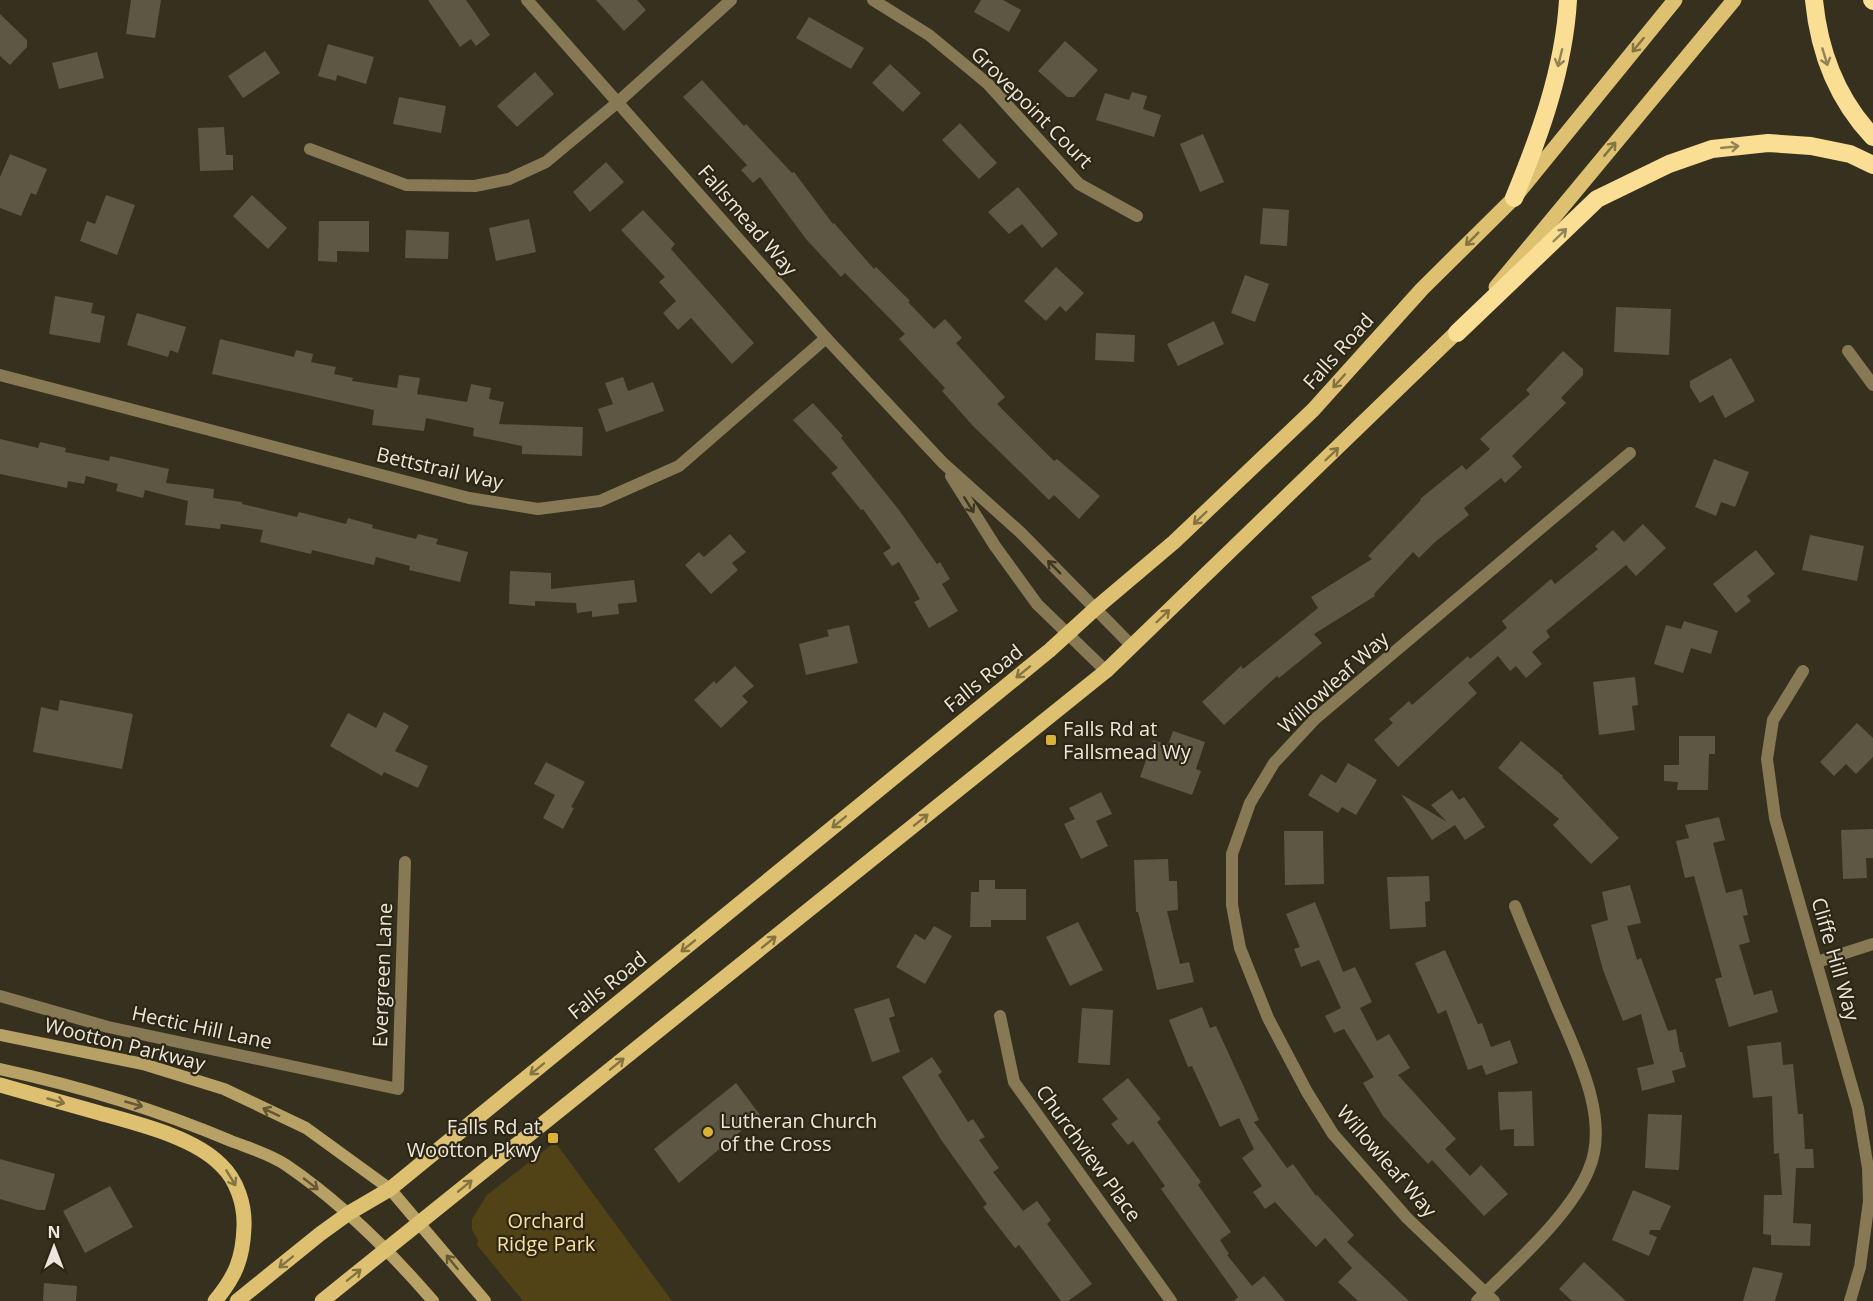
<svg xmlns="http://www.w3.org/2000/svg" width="1873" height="1301" font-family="'Open Sans',sans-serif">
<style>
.green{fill:#524317}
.building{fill:#5d5744}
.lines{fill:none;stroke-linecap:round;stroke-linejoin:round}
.minor{stroke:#867954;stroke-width:12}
.tertiary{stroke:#867954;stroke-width:12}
.secondary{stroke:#b7a165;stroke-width:12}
.primary{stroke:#ddc171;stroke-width:15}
.motorway{stroke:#f9de93;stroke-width:18}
.oneway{stroke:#847442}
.oneway2{stroke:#928254}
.oneway3{stroke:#3e3721}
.oneway4{stroke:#645734}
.poi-dot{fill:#dbb233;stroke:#2c2614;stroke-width:2}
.labels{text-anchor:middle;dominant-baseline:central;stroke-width:4.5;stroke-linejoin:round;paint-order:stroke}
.street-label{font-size:20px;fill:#eae6db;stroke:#2c2614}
.poi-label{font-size:20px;fill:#eae6db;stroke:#2c2614;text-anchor:start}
.park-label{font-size:20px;fill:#fae09b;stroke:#2c2614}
</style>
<rect width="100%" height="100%" fill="#36301e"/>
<!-- green -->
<path class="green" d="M555,1142L672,1301H523L477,1245L478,1240L472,1230V1219L487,1195Z"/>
<!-- building -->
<path class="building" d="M131,0H161L155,38L126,34Z
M428,0H466L490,35L476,46L471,39L460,47Z
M596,0H637L646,10L624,31Z
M981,0H1003L1021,10L1009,32L974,12Z
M0,14L27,40V47L10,65L0,56Z
M809,17L864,48L851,69L796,38Z
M1065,41L1098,70L1074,97H1067L1038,71Z
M328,44L374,57L366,84L337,75L336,81L318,76Z
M265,51L280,73L243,98L228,76Z
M97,52L104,78L59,89L52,63Z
M890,64L921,93L903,112L872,83Z
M535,72L554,94L517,127L497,106Z
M702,80L744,126L746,124L792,173L794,172L833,224L834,223L874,269L876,267L910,301L908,302L934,329L945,319L962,338L956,343L1005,397L997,404L1054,461L1057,459L1100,496L1079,519L1054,495L1049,500L973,426L942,391L945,388L899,339L905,334L845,273L841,277L806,239L760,177L753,183L741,170L747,165L683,97Z
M1132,92L1147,96L1143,109L1161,115L1154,137L1096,120L1105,93L1129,100Z
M399,97L446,106L441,133L393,124Z
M960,123L997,163L979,179L942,140Z
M224,127L226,155H233V170L200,171L198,128Z
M1203,134L1224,182L1200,192L1180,144Z
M10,154L47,169L36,195L31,193L21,216L0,208V177Z
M606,162L624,182L590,212L573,192Z
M1018,187L1058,234L1042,248L1022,224L1009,234L988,212Z
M106,195L135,205L117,255L80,241L87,221L95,224Z
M252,195L287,228L268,249L233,216Z
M1263,208L1289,210L1287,246L1260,244Z
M643,210L675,244L671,249L754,343L732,364L691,318L678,330L663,313L676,301L659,282L665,277L621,230Z
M529,219L536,252L496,261L489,228Z
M319,221H369V252L337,251V262L318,261Z
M406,230L449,232L448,259L405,258Z
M1056,267L1084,293L1066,312L1060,306L1046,321L1024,301Z
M1245,275L1269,284L1255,322L1231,313Z
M55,296L93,303L91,313L105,316L100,343L49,334Z
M1616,307L1671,309L1669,355L1614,352Z
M137,313L186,327L178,353L170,350L168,357L127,345Z
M1214,321L1224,344L1178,366L1167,344Z
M1096,333L1135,335L1134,362L1095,360Z
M220,339L294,357L296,350L313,354L311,362L336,367L334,374L353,378L352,381L397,388L399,375L420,378L417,394L467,402L471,384L491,388L489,399L504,402L499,424L583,427L582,456L522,454V446L473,436L474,428L426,418L424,431L372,425L374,410L212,374Z
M1563,351L1583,369V375L1561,398L1566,403L1512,456L1522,467L1505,483L1501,478L1464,508L1469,515L1435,542L1419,558L1413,552L1374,594L1375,596L1314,634L1322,643L1279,678L1277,676L1224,725L1202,702L1241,666L1243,669L1318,608L1311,597L1372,559L1368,556L1421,500L1420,499L1462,465L1466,470L1490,449L1480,439L1530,394L1526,390Z
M1731,358L1755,401L1725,418L1713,395L1700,403L1690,387V381Z
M623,377L628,391L653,382L664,411L606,432L598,409L613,404L605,383Z
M813,403L843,436L841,438L899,510L937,564L940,562L950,579L942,584L958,611L929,628L914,602L920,599L899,562L892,566L883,553L891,548L863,509L861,510L831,473L838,468L793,420Z
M0,439L38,448L40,442L66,448L65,452L109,461L110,456L169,469L166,483L214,489L213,498L242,502V504L297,517L299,512L346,524L348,518L373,525L372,528L416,539L418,534L438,539L436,544L468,552L460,582L409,570L410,566L376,557L374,565L312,550L311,554L260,542L263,530L221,524L220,529L185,525L188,501L145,490L143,498L116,491L118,484L86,476L84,484L68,481L67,488L0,474Z
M1714,459L1749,472L1735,507L1721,502L1716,516L1695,507Z
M1643,524L1666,548L1636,576L1626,565L1546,631L1550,637L1532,652L1542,664L1526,678L1516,666L1510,671L1498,656L1468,683L1477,693L1398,767L1374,740L1393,723L1389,719L1409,701L1412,705L1468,656L1470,659L1507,628L1502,621L1551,579L1555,584L1598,549L1595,546L1613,530L1624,542Z
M730,534L746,552L732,563L738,570L711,594L685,565L699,552L704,557Z
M1810,535L1864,546L1857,581L1802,570Z
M1756,550L1775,574L1747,596L1751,601L1736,613L1713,584Z
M510,571L551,573V589L634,580L637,602L618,604L619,614L592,617V611L577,613L576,603L535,601V606L509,604Z
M1684,621L1718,631L1711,654L1691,648L1683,673L1654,664L1666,625L1681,629Z
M849,625L858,663L806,675L799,644L829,636L827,630Z
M735,666L754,686L742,696L748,702L721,728L694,700L714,681L716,684Z
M1635,677L1638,705L1632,706L1635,730L1599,735L1593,682Z
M60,700L133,714L122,769L33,752L41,707L58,711Z
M384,712L409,726L395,751L428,766L418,788L384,772L382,776L330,746L348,713L376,728Z
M1857,723L1873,738V757L1856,774L1846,764L1834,776L1820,762Z
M1173,731L1205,742L1196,769L1201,771L1192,795L1140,777L1153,740L1168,745Z
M1679,736H1715V754H1709L1708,790H1677L1678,782L1664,781V765H1679Z
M1521,741L1563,776L1562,777L1619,838L1591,864L1553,825L1559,819L1498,768Z
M546,762L585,782L571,807L574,808L563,829L543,818L555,795L534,784Z
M1348,763L1377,780L1356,815L1342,807L1338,813L1308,795L1321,774L1336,783Z
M1452,790L1459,800L1464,797L1485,827L1465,840L1455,825L1432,840L1401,794L1447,822L1431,805Z
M1101,792L1112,814L1096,821L1108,846L1081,859L1064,824L1075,819L1069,808Z
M1719,817L1725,840L1713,843L1726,893L1742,889L1748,915L1743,916L1750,942L1739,945L1754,995L1772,990L1778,1012L1729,1027L1715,979L1722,977L1694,876L1685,878L1676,841L1689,838L1685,825Z
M1873,829V858H1866L1867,878L1843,879L1841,830Z
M1284,831H1323L1324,884L1285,885Z
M1168,859L1169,881H1177L1178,910L1167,911L1180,964L1189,962L1194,982L1157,990L1138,912H1136L1134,860Z
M1429,876L1430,901L1425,902L1426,927L1390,929L1387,877Z
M979,880H995V889H1026V920H991V927H970L971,892H979Z
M1630,885L1641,923L1627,926L1637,960L1641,958L1668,1031L1676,1029L1680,1052H1682L1686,1067L1672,1071L1675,1082L1642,1091L1637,1068L1654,1064L1641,1014L1623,1021L1603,970L1591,925L1608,920L1602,892Z
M1315,902L1343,972L1355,967L1372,1002L1360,1008L1377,1041L1389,1034L1410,1068L1398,1075L1456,1139L1445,1149L1470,1176L1481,1165L1508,1194L1484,1216L1432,1160L1428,1164L1383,1116L1363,1083L1374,1077L1344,1029L1334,1033L1325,1016L1341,1008L1319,960L1301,967L1294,949L1300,947L1286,914Z
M1078,922L1103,970L1070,986L1046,937Z
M934,926L952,936L925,984L896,967L915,934L925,940Z
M1445,950L1478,1024L1482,1023L1491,1047L1510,1040L1518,1063L1486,1075L1482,1065L1468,1070L1446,1010L1438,1014L1415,963Z
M889,998L895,1016L889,1018L900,1052L872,1062L854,1009Z
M1202,1007L1210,1028L1216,1026L1259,1120L1254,1122L1287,1168L1293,1164L1316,1196L1317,1195L1354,1235L1347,1242L1409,1301H1358L1338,1282L1352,1268L1325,1238L1316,1247L1275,1202L1265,1209L1253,1192L1262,1186L1242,1158L1254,1149L1239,1118L1220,1127L1192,1066L1188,1067L1169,1020Z
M1082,1008L1113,1010L1110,1065L1078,1063Z
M1781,1042L1783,1065L1793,1064L1798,1114H1803L1805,1149H1813L1814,1168H1796L1793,1223L1811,1224L1810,1246L1771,1245V1235L1763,1234L1764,1195H1782L1779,1153L1774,1154L1772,1096L1753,1098L1747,1046Z
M932,1057L942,1072L938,1075L968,1122L973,1119L985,1137L979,1140L999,1168L993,1172L1023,1211L1037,1201L1051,1220L1047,1224L1092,1284L1068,1301H1061L1019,1245L1015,1248L983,1207L987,1204L942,1141L902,1077Z
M1128,1078L1161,1119L1157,1122L1201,1182L1198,1185L1231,1232L1220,1240L1229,1254L1227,1255L1252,1286L1264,1276L1285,1301H1234L1238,1297L1161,1189L1165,1186L1133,1141L1128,1145L1111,1124L1118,1119L1102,1099Z
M736,1083L760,1115L679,1183L654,1149Z
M1532,1091L1534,1146H1514V1129L1500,1130L1498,1092Z
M1648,1114L1682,1115L1679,1170L1645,1168Z
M0,1159L55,1174L45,1210H38L0,1199Z
M110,1186L133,1227L85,1253L63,1211Z
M1633,1190L1671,1206L1660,1230H1650L1649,1234L1657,1237L1649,1256L1612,1240Z
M1584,1262L1626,1301H1572L1559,1289Z
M1753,1267L1783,1273L1775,1301H1743Z
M44,1283L77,1286L76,1301H43Z"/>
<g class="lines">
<!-- minor -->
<path class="minor" d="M873,0L929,35L988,84L1079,184L1137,216
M310,149L406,185L475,186L509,179L546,162L618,102
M1848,351L1873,385
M0,375L469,498L538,509L600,501L679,466L826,338
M1803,671L1773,720L1767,759L1775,818L1858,1108L1868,1168L1869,1201L1860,1267L1850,1301
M1817,962L1873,944
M0,996L108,1027L398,1089L405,862
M1000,1016L1014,1082L1171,1301
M1477,1301C1512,1266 1571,1215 1589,1169C1611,1118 1575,1051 1555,1003C1542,971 1528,939 1515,906
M1494,1301L1407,1218L1333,1134L1307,1092L1268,1018L1240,948L1232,905V854L1250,803L1274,763L1315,719L1630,453"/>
<!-- tertiary -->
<path class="tertiary" d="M527,0L826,338L943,463L1020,532L1132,646
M618,102L731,0
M951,476L995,546L1037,604L1106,671"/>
<!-- secondary -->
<path class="secondary" d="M0,1035L143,1064L224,1089L306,1128L390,1189L485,1301
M0,1069C79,1086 156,1109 231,1141C249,1148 270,1154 286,1165C342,1203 389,1250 433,1301"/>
<!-- primary -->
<path class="primary" d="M1496,287L1734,0
M0,1085C32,1094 64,1103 96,1112C134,1123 193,1136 221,1165C237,1180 245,1205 244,1227C243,1259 235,1277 215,1301
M237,1301L320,1234L349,1213L390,1189L1050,650L1096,608L1174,542L1313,410L1422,289L1514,198L1675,0
M322,1301L1106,671L1463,326"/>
<!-- motorway -->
<path class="motorway" d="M1814,0C1819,51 1837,99 1873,137
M1872,0L1873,1
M1514,198C1540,135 1564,69 1568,0
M1457,333L1597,199L1669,164L1712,149L1768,143L1811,146L1850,154L1873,165"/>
</g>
<!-- one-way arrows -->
<defs><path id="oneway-shaft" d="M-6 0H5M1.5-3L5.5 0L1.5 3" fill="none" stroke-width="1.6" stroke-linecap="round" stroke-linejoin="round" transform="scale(1.5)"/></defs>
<g class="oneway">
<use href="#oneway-shaft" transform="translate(1638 45) rotate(129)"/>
<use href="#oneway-shaft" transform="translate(1610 149) rotate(-50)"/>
<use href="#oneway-shaft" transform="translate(1472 239) rotate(135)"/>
<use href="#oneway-shaft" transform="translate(1339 381) rotate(132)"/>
<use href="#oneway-shaft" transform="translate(1332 454) rotate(-44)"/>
<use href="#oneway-shaft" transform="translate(1200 518) rotate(136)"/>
<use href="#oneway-shaft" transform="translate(1163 616) rotate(-44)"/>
<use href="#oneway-shaft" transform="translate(1023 672) rotate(141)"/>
<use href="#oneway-shaft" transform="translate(921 820) rotate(-39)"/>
<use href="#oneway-shaft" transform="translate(839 822) rotate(141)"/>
<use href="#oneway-shaft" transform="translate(769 942) rotate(-39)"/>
<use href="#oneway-shaft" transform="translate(688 946) rotate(141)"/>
<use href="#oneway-shaft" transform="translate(617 1064) rotate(-39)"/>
<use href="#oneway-shaft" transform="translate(537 1069) rotate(141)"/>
<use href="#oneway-shaft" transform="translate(56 1101) rotate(16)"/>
<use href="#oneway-shaft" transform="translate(231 1178) rotate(59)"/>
<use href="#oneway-shaft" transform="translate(465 1186) rotate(-39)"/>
<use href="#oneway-shaft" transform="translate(286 1262) rotate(141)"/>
<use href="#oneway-shaft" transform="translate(354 1275) rotate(-39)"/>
</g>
<g class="oneway2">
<use href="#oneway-shaft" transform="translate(1825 57) rotate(73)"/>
<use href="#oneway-shaft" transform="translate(1560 58) rotate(104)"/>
<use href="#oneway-shaft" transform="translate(1730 147) rotate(-6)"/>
<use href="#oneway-shaft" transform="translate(1560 235) rotate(-44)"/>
</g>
<g class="oneway3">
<use href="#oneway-shaft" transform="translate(969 505) rotate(58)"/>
<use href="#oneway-shaft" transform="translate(1054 567) rotate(-135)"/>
</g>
<g class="oneway4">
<use href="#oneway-shaft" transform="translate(134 1104) rotate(16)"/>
<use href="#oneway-shaft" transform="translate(271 1112) rotate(-155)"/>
<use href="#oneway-shaft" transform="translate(311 1184) rotate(38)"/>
<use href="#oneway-shaft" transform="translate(452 1262) rotate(-129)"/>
</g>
<!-- markers -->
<g class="poi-dot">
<rect x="1045" y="734" width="12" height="12" rx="3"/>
<circle cx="708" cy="1132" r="6"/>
<rect x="547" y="1132" width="12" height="12" rx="3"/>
</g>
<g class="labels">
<!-- street labels -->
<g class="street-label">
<text transform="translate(1032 107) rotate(45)">Grovepoint Court</text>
<text transform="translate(748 220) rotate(49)">Fallsmead Way</text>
<text transform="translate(1338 351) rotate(-48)">Falls Road</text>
<text transform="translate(440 468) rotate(13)">Bettstrail Way</text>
<text transform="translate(983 678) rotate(-39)">Falls Road</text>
<text transform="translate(1333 682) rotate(-42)">Willowleaf Way</text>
<text transform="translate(1836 959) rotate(74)">Cliffe Hill Way</text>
<text transform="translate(382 975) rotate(-88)">Evergreen Lane</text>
<text transform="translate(607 985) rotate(-39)">Falls Road</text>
<text transform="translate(202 1027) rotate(12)">Hectic Hill Lane</text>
<text transform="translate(125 1044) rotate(14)">Wootton Parkway</text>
<text transform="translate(1089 1153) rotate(54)">Churchview Place</text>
<text transform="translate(1387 1161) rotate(49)">Willowleaf Way</text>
</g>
<!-- poi labels -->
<g class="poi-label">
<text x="1063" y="728">Falls Rd at<tspan x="1063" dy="23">Fallsmead Wy</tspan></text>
<text x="720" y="1120">Lutheran Church<tspan x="720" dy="23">of the Cross</tspan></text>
<text x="541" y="1126" text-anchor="end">Falls Rd at<tspan x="541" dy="23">Wootton Pkwy</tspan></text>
</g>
<!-- park labels -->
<g class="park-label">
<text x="546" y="1220">Orchard<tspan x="546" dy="23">Ridge Park</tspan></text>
</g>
</g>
<!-- north arrow -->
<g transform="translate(54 1247)" stroke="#2c2614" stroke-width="4.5" paint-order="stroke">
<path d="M0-4.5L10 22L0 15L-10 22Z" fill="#eae6db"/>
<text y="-9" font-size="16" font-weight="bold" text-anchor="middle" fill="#eae6db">N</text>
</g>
</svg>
